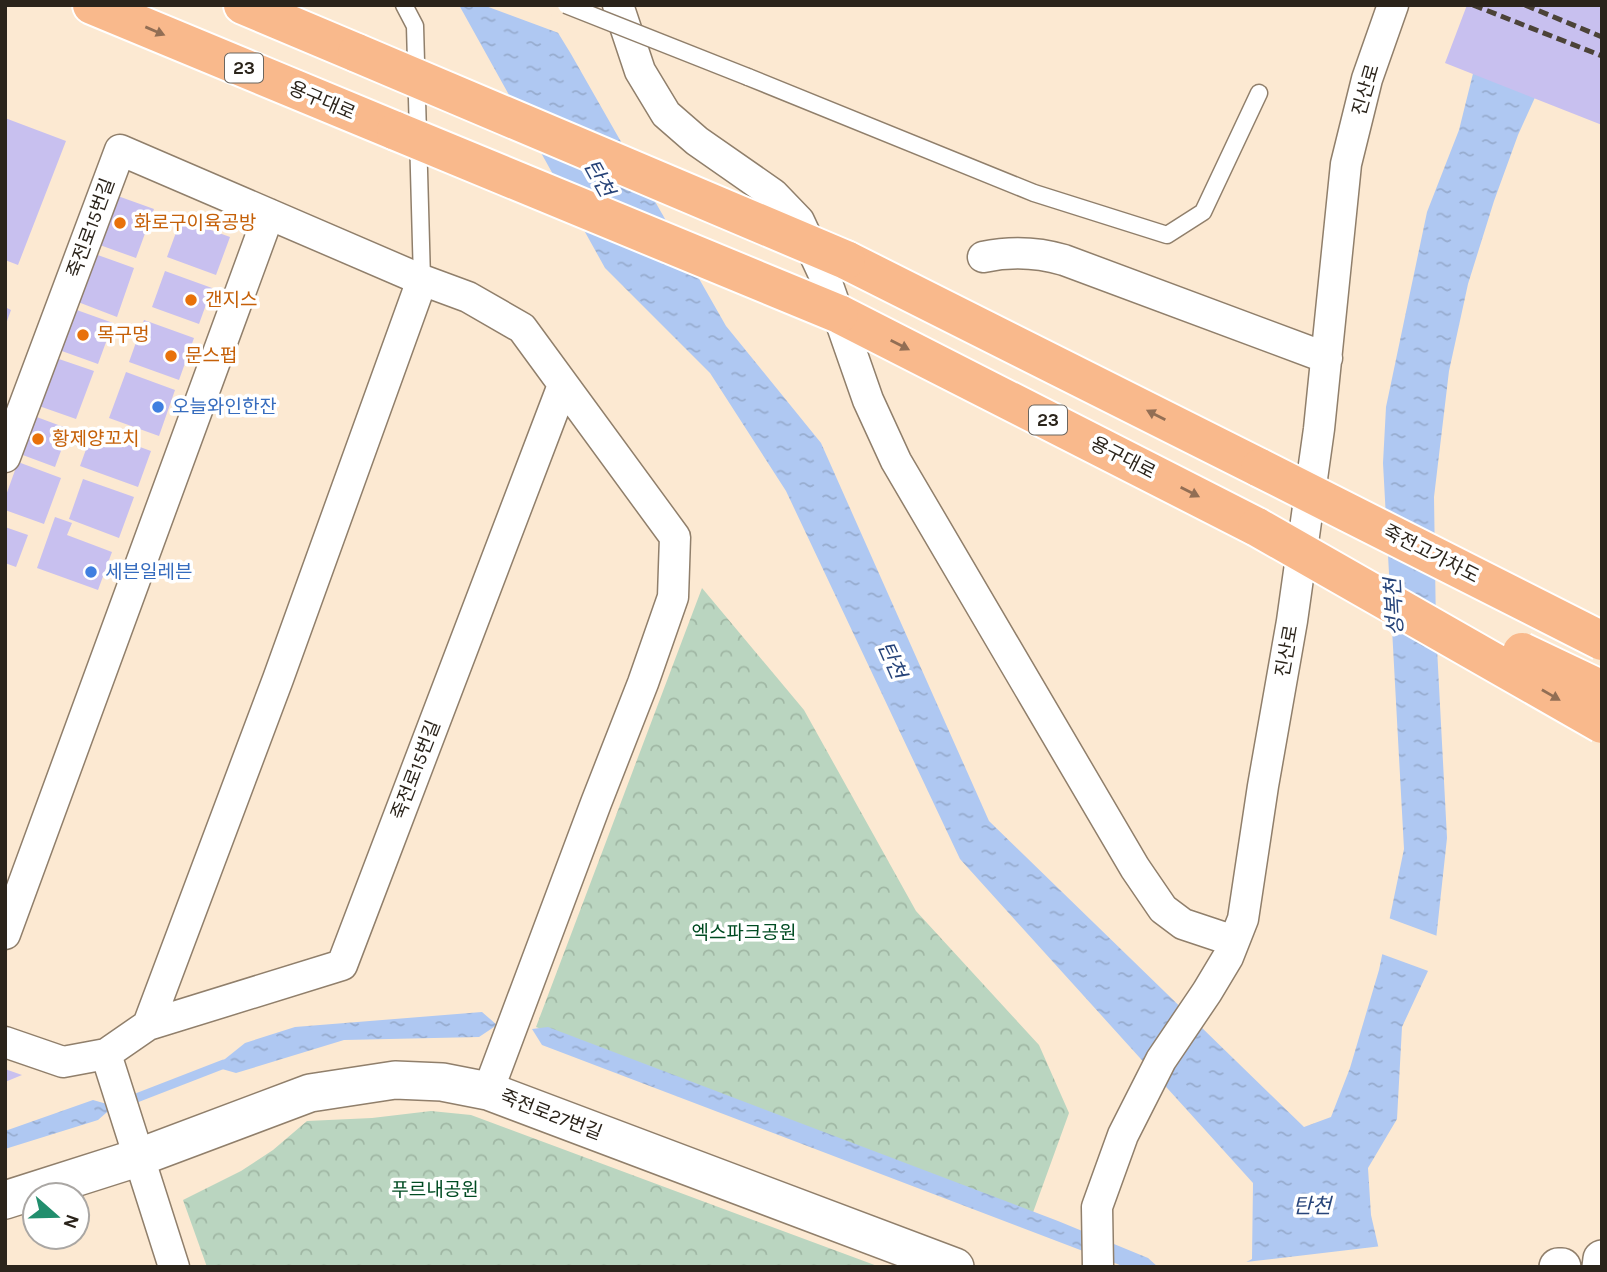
<svg xmlns="http://www.w3.org/2000/svg" width="1607" height="1272" font-family="Karla,'Noto Sans KR',sans-serif">
<style>
.park{fill:url(#park-crowns)}
.water{fill:url(#water-ripples)}
.pier{fill:#fce9d2}
.lines{fill:none;stroke-linecap:round;stroke-linejoin:round}
.stream{stroke:#afc8f2;stroke-width:9}
.building{fill:#c8c0ef}
.service-casing{stroke:#907f6b;stroke-width:19}
.minor-casing{stroke:#907f6b;stroke-width:33}
.tertiary-casing{stroke:#907f6b;stroke-width:40}
.primary-casing{stroke:#fff;stroke-width:42}
.service{stroke:#fff;stroke-width:16}
.minor{stroke:#fff;stroke-width:30}
.tertiary{stroke:#fff;stroke-width:37}
.primary{stroke:#f9b98c;stroke-width:38}
.rail{stroke:#4c4338;stroke-width:5;stroke-dasharray:10 5;stroke-linecap:butt}
.service-bridge-casing{stroke:#907f6b;stroke-width:19;stroke-linecap:butt}
.primary-bridge-casing{stroke:#fff;stroke-width:42;stroke-linecap:butt}
.service-bridge{stroke:#fff;stroke-width:16}
.primary-bridge{stroke:#f9b98c;stroke-width:38}
.oneway{fill:#926e54}
.food-dot{fill:#e8710a;stroke:#fff;stroke-width:2.5}
.shop-dot{fill:#3f7fe0;stroke:#fff;stroke-width:2.5}
.labels{text-anchor:middle;dominant-baseline:central;stroke-width:7;stroke-linejoin:round;paint-order:stroke}
.shield{fill:#fff;stroke:#6b665f;stroke-width:2}
.shield-label{font-size:18px;font-weight:bold;fill:#2b241b}
.street-label{font-size:19px;fill:#2b241b;stroke:#fff}
.food-label{font-size:19px;fill:#c56008;stroke:#fff;text-anchor:start}
.shop-label{font-size:19px;fill:#366cbe;stroke:#fff;text-anchor:start}
.park-label{font-size:19px;fill:#004b22;stroke:#fff}
.water-label{font-size:21px;font-style:italic;fill:#274479;stroke:#fff}
</style>
<defs>
<pattern id="park-crowns" width="20" height="18" patternUnits="userSpaceOnUse" patternTransform="scale(1.75)"><rect width="20" height="18" fill="#bad5c0"/><path d="M2 6a3 3 0 1 1 6 0M12 15a3 3 0 1 1 6 0" fill="none" stroke="#a0b7a4"/></pattern>
<pattern id="water-ripples" width="26" height="14" patternUnits="userSpaceOnUse" patternTransform="scale(1.75)"><rect width="26" height="14" fill="#afc8f2"/><path d="M2 4q2-2 4 0t4 0M15 11q2-2 4 0t4 0" fill="none" stroke="#97accf"/></pattern>
</defs>
<rect width="100%" height="100%" fill="#fce9d2"/>
<!-- park -->
<path class="park" d="M702,588L804,710L916,911L1039,1045L1069,1113L1031,1218L536,1027Z
M431,1111L471,1115L880,1267H207L183,1200L241,1171L273,1150L307,1121L372,1118Z"/>
<!-- water -->
<path class="water" d="M459,5H541L571,54L726,326L821,443L989,821L1304,1127L1331,1117L1350,1068L1379,970L1404,849L1383,463L1386,407L1427,212L1459,130L1490,5L1551,62L1518,135L1494,201L1468,284L1449,371L1434,497L1436,629L1447,838L1434,958L1402,1027L1397,1119L1368,1168L1371,1215L1383,1267H1237L1252,1259L1253,1183L960,859L786,491L710,373L605,268Z
M482,1012L497,1025L479,1037L344,1040L236,1073L215,1067L245,1043L295,1027Z
M548,1027L1058,1221L1148,1258L1158,1267H1125L542,1045L532,1029Z
M93,1100L114,1106L98,1120L5,1149V1131Z"/>
<!-- pier -->
<path class="pier" d="M483,5H545L564,35Z
M1386,917L1440,937L1437,958L1431,972L1379,953Z
M1382,1246L1386,1267H1233L1237,1263Z"/>
<g class="lines">
<!-- stream -->
<path class="stream" d="M126,1102L224,1064"/>
</g>
<!-- building -->
<path class="building" d="M1467,5H1602V125L1445,63Z
M5,118L66,141L18,265L5,260Z
M115,195L154,209L136,258L97,244Z
M181,219L230,237L216,275L167,257Z
M95,254L134,268L117,317L78,302Z
M165,271L212,288L199,324L152,307Z
M5,307L11,310L6,324H5Z
M74,309L113,323L98,364L59,350Z
M144,320L194,338L179,380L129,362Z
M56,358L94,371L76,419L39,406Z
M126,372L175,390L159,436L109,418Z
M34,416L69,429L55,467L20,454Z
M93,430L151,451L138,487L80,466Z
M18,462L61,478L44,524L5,510V498Z
M83,479L134,497L119,538L69,519Z
M55,517L72,523L67,535L112,552L98,590L37,568Z
M5,527L28,535L16,567L5,563Z
M5,1069L22,1075L5,1082Z"/>
<g class="lines">
<defs>
<path id="service" d="M404,5L415,26L422,280
M748,77L1034,193L1167,235L1203,212L1259,93"/>
<path id="minor" d="M618,5L640,71L666,114L697,141L773,194L799,221L825,277L868,400L896,461L1135,868L1163,909L1183,924L1234,941
M983,257C1011,251 1037,252 1064,260L1327,358
M5,457L120,150L422,280L468,297L522,328L675,537L673,597L643,683L596,803L488,1091
M5,934L269,214
M148,1025L342,965L563,385
M5,1042L63,1062L106,1054
M174,1267L106,1054L148,1025L278,679L422,280
M1098,1267L1097,1207L1123,1135L1161,1060L1207,992L1228,957L1243,919L1263,786L1292,621L1319,429L1346,164L1367,79L1393,5"/>
<path id="tertiary" d="M5,1200L137,1158L310,1093L395,1080L442,1082L488,1091L955,1267
M1558,1267H1562
M1601,1267L1602,1259"/>
<path id="primary" d="M92,5L396,131
M243,5L357,53
M846,260L1260,468
M839,314L1257,527"/>
</defs>
<!-- service casing -->
<use href="#service" class="service-casing"/>
<!-- minor casing -->
<use href="#minor" class="minor-casing"/>
<!-- tertiary casing -->
<use href="#tertiary" class="tertiary-casing"/>
<!-- primary casing -->
<use href="#primary" class="primary-casing"/>
<!-- service -->
<use href="#service" class="service"/>
<!-- minor -->
<use href="#minor" class="minor"/>
<!-- tertiary -->
<use href="#tertiary" class="tertiary"/>
<!-- primary -->
<use href="#primary" class="primary"/>
<!-- rail -->
<path class="rail" d="M1473,5L1602,56
M1525,5L1602,37"/>
<defs>
<path id="service-bridge" d="M566,5L748,77"/>
<path id="primary-bridge" d="M357,53L846,260
M396,131L839,314
M1260,468L1602,641
M1257,527L1602,724
M1522,652L1602,690"/>
</defs>
<!-- service-bridge casing -->
<use href="#service-bridge" class="service-bridge-casing"/>
<!-- primary-bridge casing -->
<use href="#primary-bridge" class="primary-bridge-casing"/>
<!-- service-bridge -->
<use href="#service-bridge" class="service-bridge"/>
<!-- primary-bridge -->
<use href="#primary-bridge" class="primary-bridge"/>
</g>
<!-- one-way arrows -->
<defs><path id="oneway-solid" d="M-6-.8H1V-3.2L6.5 0L1 3.2V.8H-6Z" transform="scale(1.75)"/></defs>
<g class="oneway">
<use href="#oneway-solid" transform="translate(155 31) rotate(23)"/>
<use href="#oneway-solid" transform="translate(900 345) rotate(27)"/>
<use href="#oneway-solid" transform="translate(1156 415) rotate(-153)"/>
<use href="#oneway-solid" transform="translate(1190 492) rotate(27)"/>
<use href="#oneway-solid" transform="translate(1551 695) rotate(30)"/>
</g>
<!-- markers -->
<g class="food-dot">
<circle cx="120" cy="223" r="7"/>
<circle cx="191" cy="300" r="7"/>
<circle cx="83" cy="335" r="7"/>
<circle cx="171" cy="356" r="7"/>
<circle cx="38" cy="439" r="7"/>
</g>
<g class="shop-dot">
<circle cx="158" cy="407" r="7"/>
<circle cx="91" cy="572" r="7"/>
</g>
<g class="labels">
<!-- shield labels -->
<g class="shield">
<rect x="225" y="53.5" width="38" height="29" rx="5"/>
<rect x="1029" y="405.5" width="38" height="29" rx="5"/>
</g>
<g class="shield-label">
<text x="244" y="68">23</text>
<text x="1048" y="420">23</text>
</g>
<!-- street labels -->
<g class="street-label">
<text transform="translate(1366 90) rotate(-74)">진산로</text>
<text transform="translate(322 101) rotate(23)">용구대로</text>
<text transform="translate(91 228) rotate(-70)">죽전로15번길</text>
<text transform="translate(1123 458) rotate(27)">용구대로</text>
<text transform="translate(1431 554) rotate(27)">죽전고가차도</text>
<text transform="translate(1287 651) rotate(-80)">진산로</text>
<text transform="translate(416 770) rotate(-69)">죽전로15번길</text>
<text transform="translate(551 1115) rotate(21)">죽전로27번길</text>
</g>
<!-- food labels -->
<g class="food-label">
<text x="134" y="223">화로구이육공방</text>
<text x="205" y="300">갠지스</text>
<text x="97" y="335">목구멍</text>
<text x="185" y="356">문스펍</text>
<text x="52" y="439">황제양꼬치</text>
</g>
<!-- shop labels -->
<g class="shop-label">
<text x="172" y="407">오늘와인한잔</text>
<text x="105" y="572">세븐일레븐</text>
</g>
<!-- park labels -->
<g class="park-label">
<text x="744" y="933">엑스파크공원</text>
<text x="435" y="1190">푸르내공원</text>
</g>
<!-- water labels -->
<g class="water-label">
<text transform="translate(599 178) rotate(61)">탄천</text>
<text transform="translate(1394 607) rotate(-93)">성복천</text>
<text transform="translate(892 660) rotate(66)">탄천</text>
<text x="1312" y="1206">탄천</text>
</g>
</g>
<!-- border -->
<rect width="1607" height="1272" fill="none" stroke="#2b241b" stroke-width="14"/>
<!-- north arrow -->
<g transform="translate(56 1216) rotate(110)"><circle r="33" fill="#ffffff" stroke="#aaa7a4" stroke-width="2"/>
<path d="M0-5L12 26L0 18L-12 26Z" fill="#218e6d"/>
<text y="-10" font-size="19" font-weight="bold" text-anchor="middle" fill="#2b241b">N</text>
</g>
</svg>
